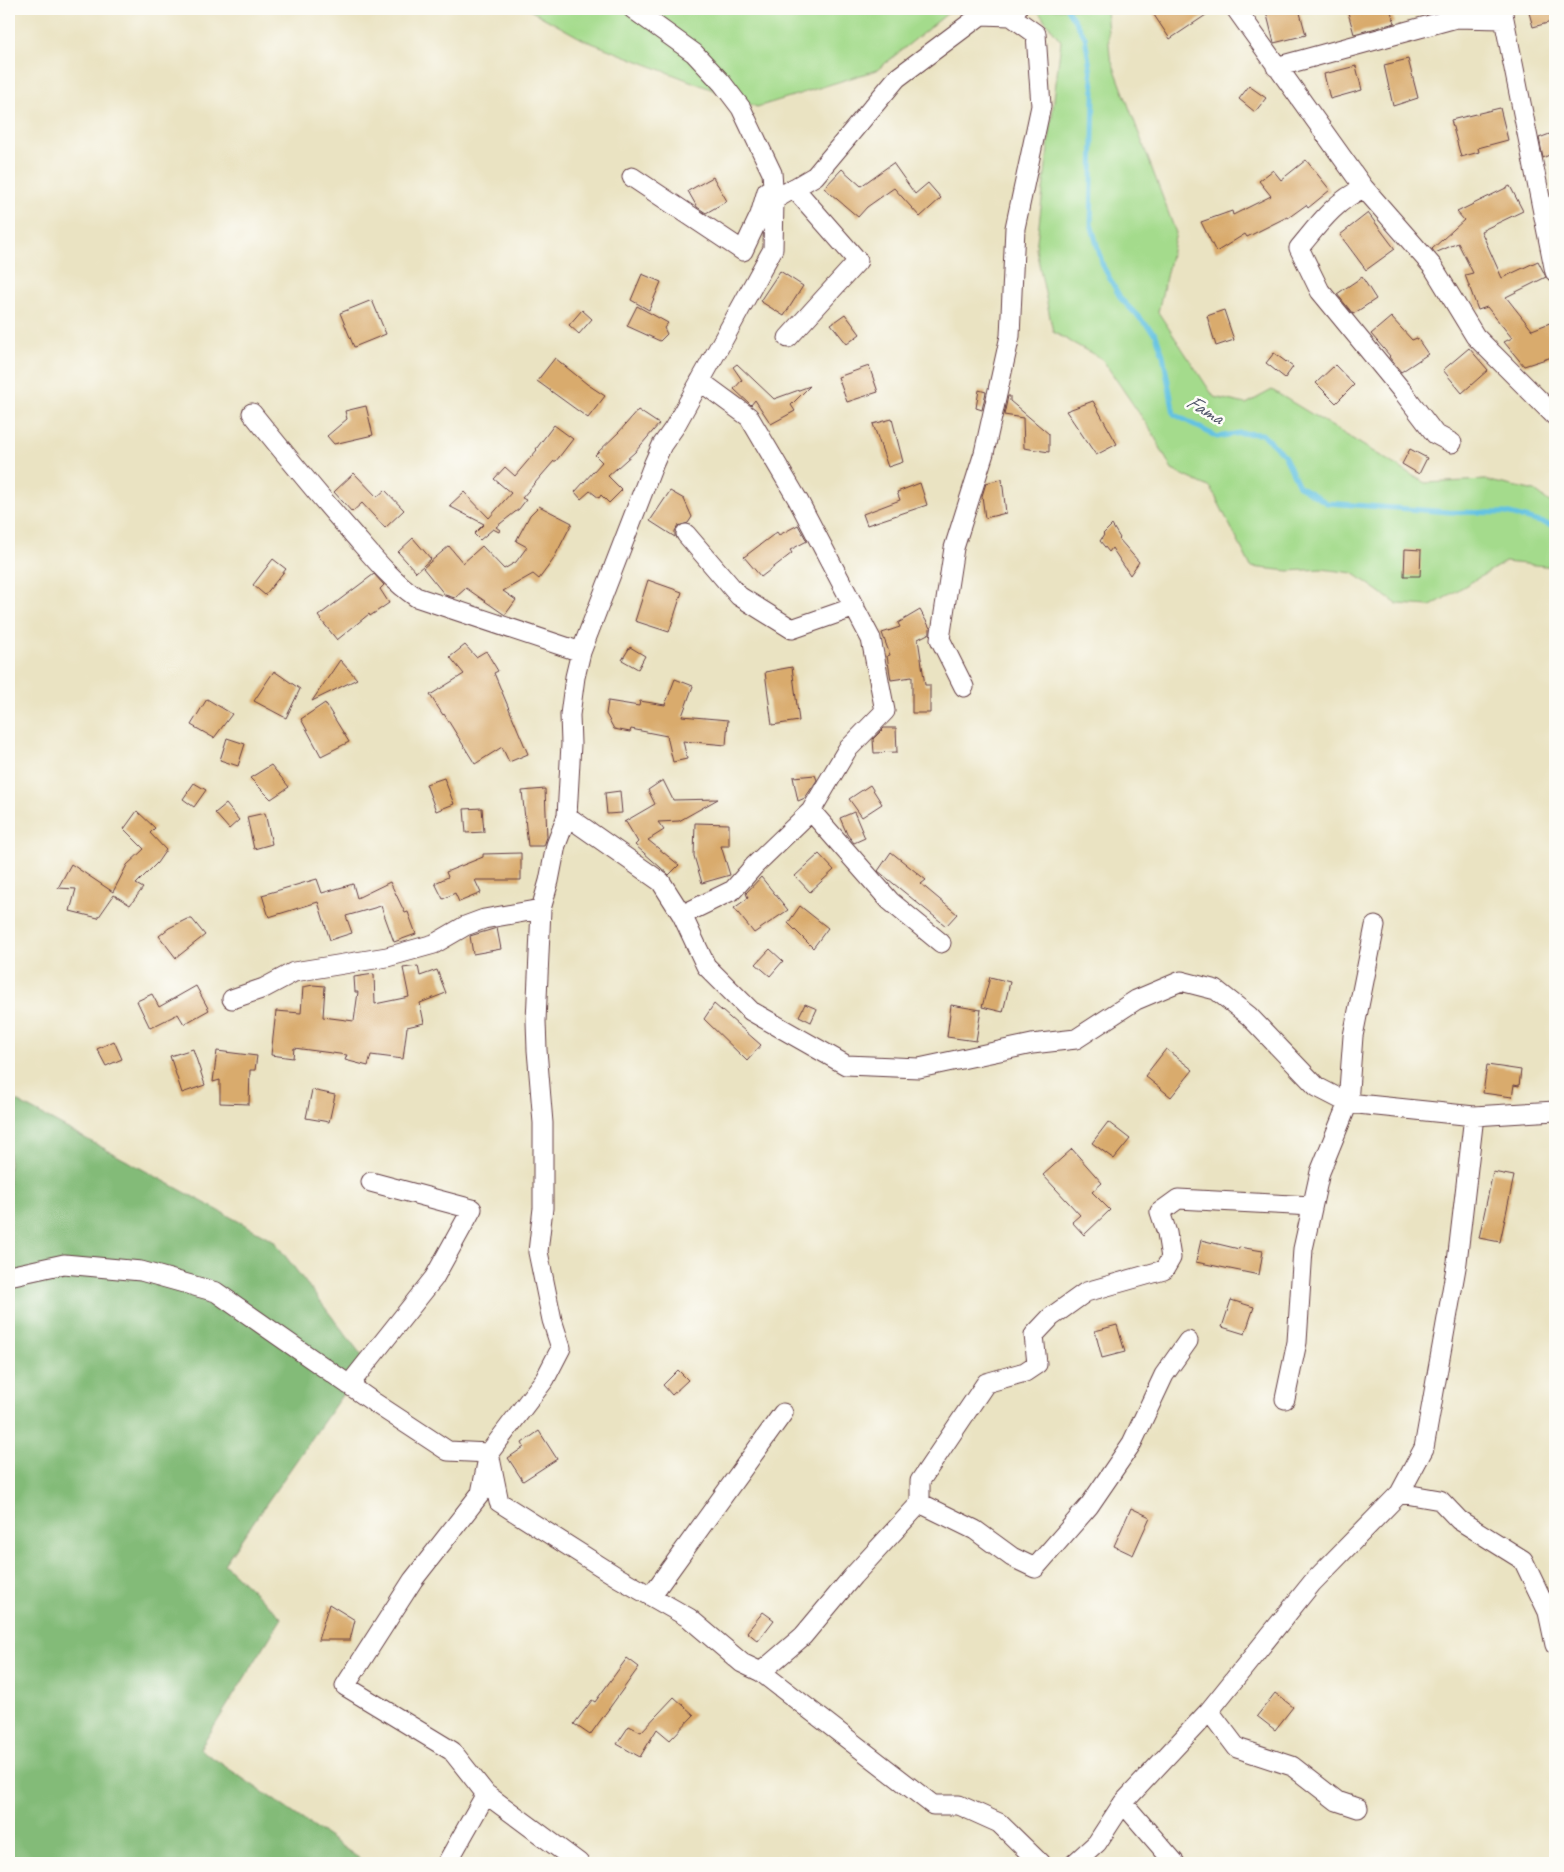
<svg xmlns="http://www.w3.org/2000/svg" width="1564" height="1872" font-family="Caveat,sans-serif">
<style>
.green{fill:#a4db8c;stroke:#777d5c}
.forest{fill:#83bb78;stroke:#666d52}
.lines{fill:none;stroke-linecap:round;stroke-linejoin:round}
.stream{stroke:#64c2e2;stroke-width:5}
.building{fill:#d9ab6d}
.minor-casing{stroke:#623c42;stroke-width:21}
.minor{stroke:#fff;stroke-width:19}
.labels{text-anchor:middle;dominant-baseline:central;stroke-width:5;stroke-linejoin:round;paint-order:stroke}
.water-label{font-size:21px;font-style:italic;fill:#53586b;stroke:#fdfcf7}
</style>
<rect width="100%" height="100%" fill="#fdfcf7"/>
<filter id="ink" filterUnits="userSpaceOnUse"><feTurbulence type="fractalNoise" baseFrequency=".02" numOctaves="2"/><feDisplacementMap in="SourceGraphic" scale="10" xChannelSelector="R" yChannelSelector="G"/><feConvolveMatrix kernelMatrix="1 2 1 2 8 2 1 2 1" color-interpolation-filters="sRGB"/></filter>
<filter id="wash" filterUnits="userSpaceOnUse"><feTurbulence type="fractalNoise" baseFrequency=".0096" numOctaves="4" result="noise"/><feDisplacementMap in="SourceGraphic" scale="20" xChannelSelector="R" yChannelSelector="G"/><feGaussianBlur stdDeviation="1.12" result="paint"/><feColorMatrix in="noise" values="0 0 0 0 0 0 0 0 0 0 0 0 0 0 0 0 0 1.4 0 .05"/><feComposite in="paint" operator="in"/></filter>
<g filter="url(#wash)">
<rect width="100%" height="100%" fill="#eae3c2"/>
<!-- green -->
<path class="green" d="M528,9H953L877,70L757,107L584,40Z
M1036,9H1106L1110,56L1176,233L1158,312L1214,397L1246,404L1272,390L1425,483L1485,480L1535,491L1555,506V567L1505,562L1431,606L1397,604L1353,573L1322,569L1289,571L1251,567L1211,488L1172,470L1152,432L1102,359L1053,332L1036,249L1061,41Z"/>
<!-- forest -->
<path class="forest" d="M9,1097L273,1240L366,1361L224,1564L282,1618L200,1749L366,1863H9Z"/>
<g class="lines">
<!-- stream -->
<path class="stream" d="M1067,9L1085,37L1094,92L1091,224L1103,266L1121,299L1156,335L1163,355L1174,414L1217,437L1240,433L1262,434L1284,455L1299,486L1327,503L1449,512L1506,513L1555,526"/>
</g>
<g id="blocks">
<!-- building -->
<path class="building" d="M1150,9H1215L1170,39Z
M1276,9H1299L1306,35L1274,43L1266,11Z
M1347,9H1390L1395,23L1354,34Z
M1528,9H1555V21L1533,27Z
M1408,59L1418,98L1393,106L1384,65Z
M1356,66L1362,90L1330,99L1324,74Z
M1249,86L1266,98L1255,112L1239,99Z
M1500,108L1508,140L1478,148L1479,152L1461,157L1451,120Z
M1555,132V152L1543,158L1539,138Z
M1306,160L1330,190L1308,208L1306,205L1288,218L1287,217L1247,237L1245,234L1216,252L1201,222L1232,211L1233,215L1271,196L1259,181L1273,170L1281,180Z
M893,163L915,194L928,183L941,198L920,217L894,188L867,207L858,217L824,188L842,169L861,186Z
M713,177L727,201L706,213L697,207L688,191Z
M1510,186L1523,211L1481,231L1502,278L1538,261L1546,277L1506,297L1532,330L1555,321V356L1524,366L1504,342L1512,338L1487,307L1478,310L1465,275L1473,273L1458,243L1435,253L1432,249L1464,220L1457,212Z
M1368,213L1395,249L1366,270L1340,235Z
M780,271L803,286L784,316L760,301Z
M642,274L661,282L649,310L631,300Z
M1362,277L1376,299L1353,314L1337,294Z
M372,300L386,334L354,347L340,313Z
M637,306L668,323L664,328L667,334L660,341L627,326Z
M582,310L592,319L579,334L569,325Z
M1224,310L1234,340L1216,346L1207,316Z
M845,314L860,334L847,344L831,324Z
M1391,317L1412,340L1417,338L1428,354L1401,372L1389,357L1390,356L1371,334Z
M1469,348L1488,370L1462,393L1443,370Z
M1274,353L1293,367L1285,378L1266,363Z
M555,358L587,384L605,396L588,418L537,381Z
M737,364L774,399L810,386L791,405L795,411L771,424L755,400L751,405L734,389L742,380L733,367Z
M1335,365L1354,385L1336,403L1316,383Z
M869,366L878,392L847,402L838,377Z
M979,390L986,392L982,410L976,408Z
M1008,396H1010V401L1049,434V452L1024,448L1023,418L1004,415Z
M1093,401L1117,444L1096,455L1066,411Z
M366,406L373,435L334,444L327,436L347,419L345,411Z
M638,410L659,424L635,452L608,476L622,490L609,503L601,495L599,498L590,491L581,499L575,492L602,462L595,455L619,432Z
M892,419L903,462L888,467L873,424Z
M554,425L573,439L556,461H554L522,498L526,500L519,509L496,527L500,530L499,532L493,529L480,540L474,534L484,524L449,506L464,492L489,518L511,493L494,479L505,467L515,476L537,450L536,449Z
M1410,449L1427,458L1419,474L1402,464Z
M354,473L377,497L385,490L404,510L385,528L362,503L352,512L334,492Z
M1002,479L1006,513L985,518L982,496L986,483Z
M920,483L927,505L867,525L863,514L900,500L897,492Z
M670,491L684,499L692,517L688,523L678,526L675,531V537L650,521Z
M539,506L572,523L553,560L539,579L533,574L503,591L516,600L505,615L466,588L455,598L445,595L423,568L449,546L463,563L482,546L504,569L516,562L527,547L516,541L530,515Z
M798,525L807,541L790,550L792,553L761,577L744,557L777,532L779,535Z
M1112,525L1120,538L1119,539L1139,562L1130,575L1112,548L1109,552L1100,541L1104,535L1103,534Z
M413,538L431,559L416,572L398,552Z
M1405,549L1421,550L1420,576H1404Z
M273,559L286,569L265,595L253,585Z
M374,574L384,585L380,589L389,603L370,616L369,614L337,640L318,616Z
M648,580L682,592L669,632L635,621Z
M920,610L930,628V633L918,639L925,685H930V713H912V677L891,680L887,656L890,655L882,633L900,627L898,623Z
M465,645L476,657L486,651L498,671L494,673L528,754L509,762L502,747L475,764L444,714L443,715L430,695L464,674L450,657Z
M630,647L645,656L638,669L622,660Z
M340,660L357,679L312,701Z
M792,667L799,721L772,725L765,672Z
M274,671L300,689L286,718L254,701Z
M675,679L693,686L682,716L728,720L726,745L683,741L687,759L673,762L667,736L631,729L630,732L614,729L606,714L608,701L639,706L640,701L665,705Z
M207,699L232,714L214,738L191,725Z
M325,703L349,742L321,756L301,719Z
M884,728H896L897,752L874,753L873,739Z
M227,738L245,744L238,766L220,760Z
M271,765L289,787L271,799L250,778Z
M815,775L817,780L805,798L798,801L793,777Z
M444,778L454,804L436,811L426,784Z
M663,780L673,800L718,799L679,821L658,822L664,830L648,840L679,865L669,875L635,845L638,842L626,822H624L655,804L648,790Z
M194,783L206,790L194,807L183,799Z
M870,785L882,804L862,817L849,799Z
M545,789L547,837L544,846H528L522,791Z
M620,791L622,813L607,814L605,793Z
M226,804L239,820L229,829L215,813Z
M482,808L484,832L466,833L464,809Z
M137,811L155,828L150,833L166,850L157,863L136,884L143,888L130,905L114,895L98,918L70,911L76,889L58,888L71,864L113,892L127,865L144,849L124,829Z
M854,812L865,838L854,843L847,834L840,818Z
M265,813L272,844L254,849L247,817Z
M695,823L729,824V846H721L730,875L702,883L694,856Z
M891,852L926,880L921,884L957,914L946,926L878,871Z
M521,853V880H475L481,893L459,902L455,893L443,899L435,883L448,877L446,872L483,857V854Z
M819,854L834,870L810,892L795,876Z
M761,877L788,910L754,933L734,908L748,898L746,893Z
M317,879L322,893L353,884L357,898L390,882L405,913L408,912L416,934L394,942L381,906L346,916L352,933L330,940L318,902L269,917L262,895Z
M800,906L828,928L813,948L788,923Z
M187,919H192L205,935L176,958L159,936L169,928Z
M497,928L501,949L473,954L470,936Z
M770,949L783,961L770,976L756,964Z
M418,966L420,976L437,970L446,993L420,1003L424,1023L407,1027L403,1059L371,1055L368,1066L345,1060L347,1055L294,1048L293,1058L271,1055L276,1011L301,1013L303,987L313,985L325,986L323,1017L354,1021L358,992H355L354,977L374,974L375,1004L409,997L403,968Z
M990,977L1010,982L1003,1012L982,1007Z
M196,986L209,1010L184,1024L178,1014L150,1028L137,1001L152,994L159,1007Z
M714,1004L761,1045L747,1061L704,1019Z
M805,1004L817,1009L811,1022L799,1016Z
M951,1005L981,1010L976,1041L947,1037Z
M114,1041L122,1059L106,1066L97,1049Z
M193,1049L205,1085L182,1093L170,1056Z
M1166,1049L1193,1070L1171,1097L1145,1076Z
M217,1051L257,1056L255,1070H250L249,1104L220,1103V1080L213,1082Z
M1487,1065L1521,1070L1519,1086L1514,1085L1512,1097L1483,1093Z
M312,1090L335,1095L329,1122L306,1118Z
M1108,1122L1130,1139L1114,1159L1092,1143Z
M1072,1149L1102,1183L1092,1192L1110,1210L1084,1235L1072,1222L1080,1215L1043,1175Z
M1493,1172L1514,1176L1500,1242L1479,1238Z
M1201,1240L1239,1249V1247L1263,1251L1259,1275L1196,1262Z
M1231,1300L1254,1307L1245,1334L1222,1327Z
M1117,1325L1125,1352L1102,1358L1095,1331Z
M678,1370L688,1380L672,1395L663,1385Z
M539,1431L557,1459L523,1481L508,1458L524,1447L522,1443Z
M1131,1508L1150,1517L1133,1555L1114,1546Z
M329,1604L355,1620L350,1640H318Z
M763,1612L774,1620L758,1641L747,1632Z
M627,1658L639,1667L590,1735L574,1724L592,1700L595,1702Z
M1275,1693L1293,1707L1275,1730L1257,1716Z
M674,1697L694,1715L670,1740L657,1729L640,1757L617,1744L629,1726L641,1732Z"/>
</g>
</g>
<g filter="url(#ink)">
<use href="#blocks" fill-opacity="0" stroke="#623c42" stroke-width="1"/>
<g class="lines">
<defs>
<path id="minor" d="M1236,9L1364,188
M1502,9L1555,272
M1276,67L1456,18L1503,19
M632,177L743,251L760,215L767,191
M774,200L815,176L897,78L981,15L1011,16L1017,9
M788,338L858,261L794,188
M252,413C285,454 317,494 352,533C372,556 391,580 416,597L581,652
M1452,443L1435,434L1403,392L1320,291L1299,248C1319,224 1335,201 1364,188L1433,267L1475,336L1555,416
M686,534L739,596L792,629L855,607
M964,687L940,639L954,548L984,453L1010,336L1015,228L1041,106L1036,34L1011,16
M811,811L890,901L941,943
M567,816L661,882L682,915L706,966L751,1011L846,1065L919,1068L1032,1044L1076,1039L1136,1000L1181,981L1216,990L1249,1016L1317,1087L1348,1103L1474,1116L1555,1111
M682,915L733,890L755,865L811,811L847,750L885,711L871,639L798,500L749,417L700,381
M232,999L264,988L294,972L387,957L434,944L465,926L484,919L541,909
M9,1276L64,1264L141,1271L216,1292L375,1403L448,1451L489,1453L499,1502L619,1578L689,1618L742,1663L761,1672L933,1805H959L999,1823L1040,1863
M349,1385L434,1278L472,1209L371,1182
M1285,1399L1297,1342L1303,1249L1320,1172L1348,1103L1353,1036L1375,926
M1400,1493L1440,1500L1459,1520L1523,1560L1548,1612L1555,1645
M920,1503L975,1530L1012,1557L1035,1568L1089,1506L1132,1443L1164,1375L1188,1341
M651,1596L783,1413
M761,1672L803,1636L853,1576L920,1503V1481L986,1383L1025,1372L1037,1364L1034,1335L1051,1317L1086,1292L1164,1270L1171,1258L1167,1233L1160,1212L1178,1199L1312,1206
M1209,1711L1237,1748L1292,1766L1337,1801L1358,1808
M486,1794L579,1863
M1123,1803L1175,1863
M447,1863L486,1794L452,1751L345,1686L413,1580L481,1493L489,1453L545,1379L561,1348L552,1320L538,1252L543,1208V1123L537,1050L536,1021L541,909L549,881L556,845L567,816L571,744L570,715L575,677L581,652L654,463L662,445L674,428L722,342L773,249L774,200L772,173L741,108L722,83L694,53L633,9
M1075,1863L1097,1843L1123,1803L1209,1711L1312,1583L1400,1493L1424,1448L1457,1262L1474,1116"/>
</defs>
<!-- minor casing -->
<use href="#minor" class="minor-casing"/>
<!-- minor -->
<use href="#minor" class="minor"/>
</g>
</g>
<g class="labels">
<!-- water labels -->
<g class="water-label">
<text transform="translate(1205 409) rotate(30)">Fama</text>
</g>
</g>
<!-- margin -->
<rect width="1564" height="1872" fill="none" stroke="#fdfcf7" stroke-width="30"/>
</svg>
